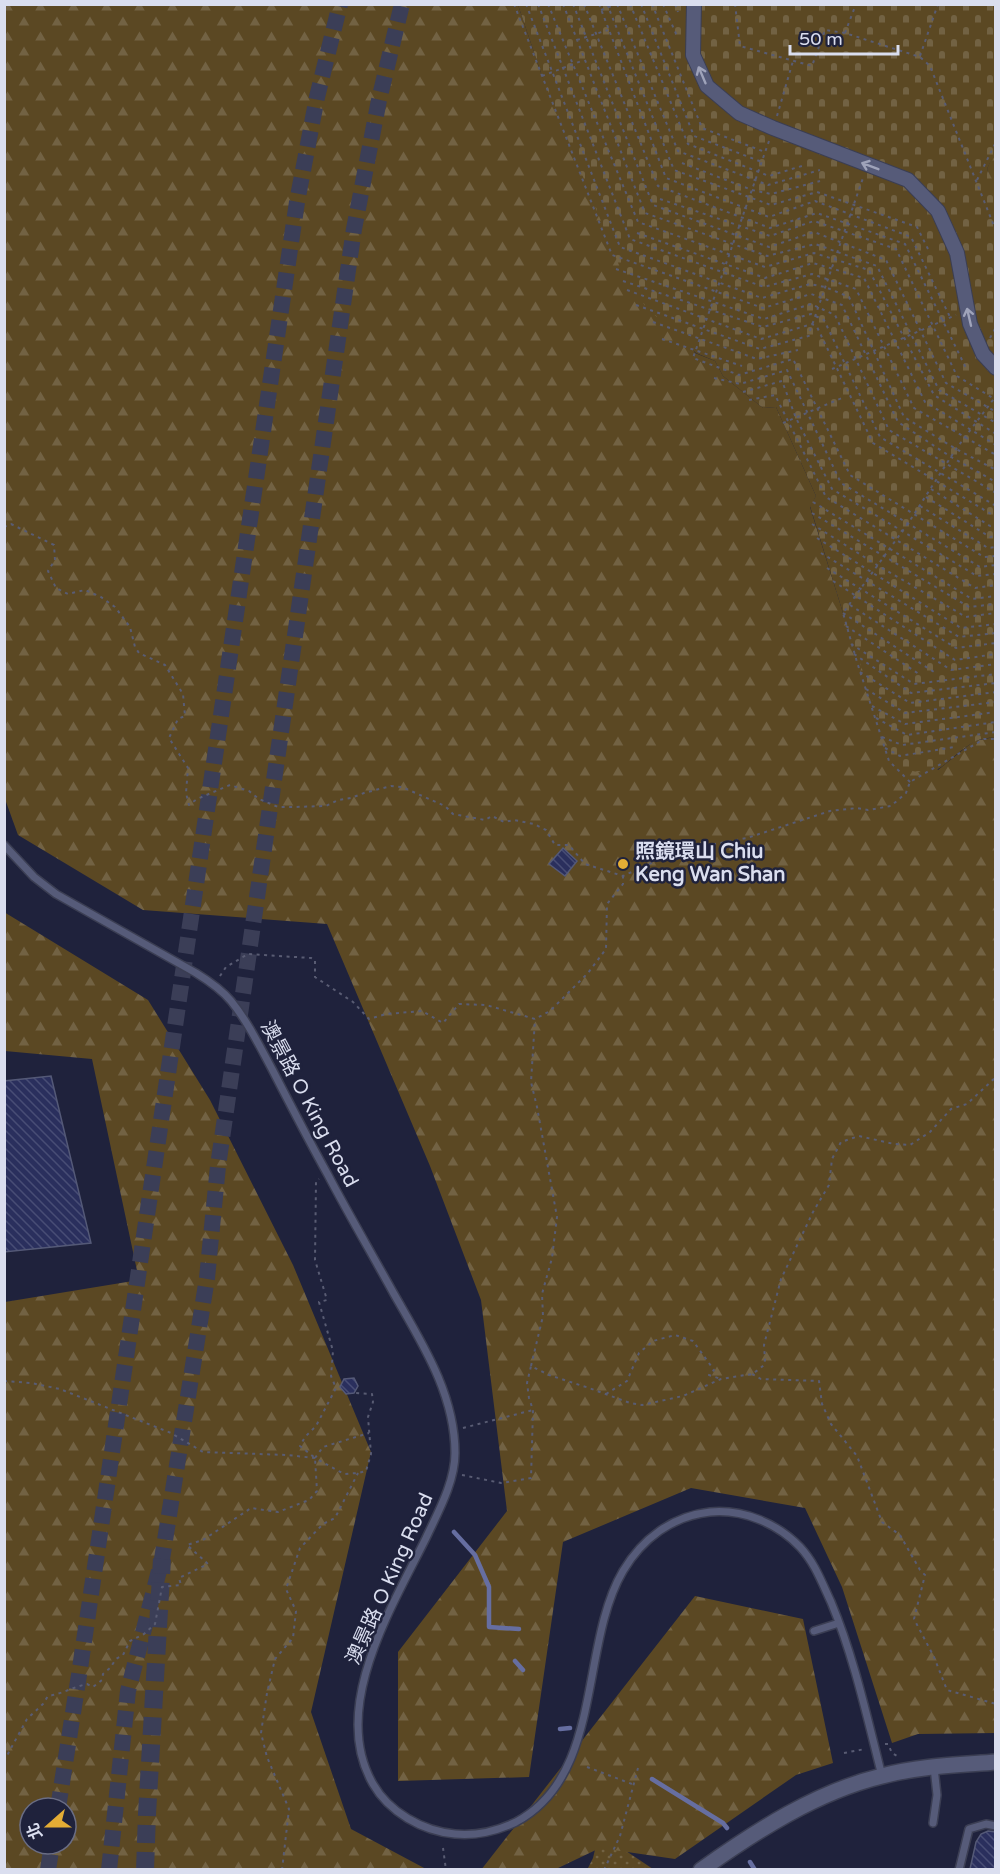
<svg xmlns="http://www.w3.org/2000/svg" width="1000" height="1874" font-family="'Varela Round','Noto Sans TC',sans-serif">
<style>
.grass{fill:url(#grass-dots)}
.forest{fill:url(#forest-firs);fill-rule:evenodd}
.cemetery{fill:url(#cemetery-stones)}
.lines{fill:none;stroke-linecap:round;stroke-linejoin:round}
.stream{stroke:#666ea1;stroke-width:4.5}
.building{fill:url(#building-back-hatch);stroke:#545977;stroke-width:1.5}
.trunk-tunnel{stroke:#3b3e57;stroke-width:16;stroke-dasharray:16 8;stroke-linecap:butt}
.motorway-tunnel{stroke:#3b3e57;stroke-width:18;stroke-dasharray:18 9;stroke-linecap:butt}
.service-casing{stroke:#3b3e53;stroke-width:10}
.minor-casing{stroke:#3b3e53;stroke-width:16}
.secondary-casing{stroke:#3b3e53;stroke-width:18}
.path{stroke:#595c73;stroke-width:2;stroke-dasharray:3 4.5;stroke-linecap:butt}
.service{stroke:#565b79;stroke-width:7}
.minor{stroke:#565b79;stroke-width:14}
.secondary{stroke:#565b79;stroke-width:15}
.oneway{stroke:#9fa3ba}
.poi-dot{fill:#e4ad35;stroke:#1f223c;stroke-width:2}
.labels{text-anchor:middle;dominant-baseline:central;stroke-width:5;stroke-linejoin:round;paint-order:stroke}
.poi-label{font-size:20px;font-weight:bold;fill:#dadeef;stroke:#1f223c;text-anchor:start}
.street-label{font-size:20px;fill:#dadeef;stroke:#1f223c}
</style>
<defs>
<pattern id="grass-dots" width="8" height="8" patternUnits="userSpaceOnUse" patternTransform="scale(1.5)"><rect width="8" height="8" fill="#5b4823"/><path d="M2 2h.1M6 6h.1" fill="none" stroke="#726243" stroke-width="1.8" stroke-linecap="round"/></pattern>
<pattern id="forest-firs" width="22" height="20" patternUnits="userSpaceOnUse" patternTransform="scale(1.5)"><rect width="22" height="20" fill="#5b4823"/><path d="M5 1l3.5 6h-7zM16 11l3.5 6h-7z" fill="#726243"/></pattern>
<pattern id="cemetery-stones" width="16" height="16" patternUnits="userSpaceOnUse" patternTransform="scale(1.5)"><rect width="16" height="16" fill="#5b4823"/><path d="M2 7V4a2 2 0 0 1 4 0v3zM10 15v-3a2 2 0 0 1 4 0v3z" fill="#726243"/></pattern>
<pattern id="building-back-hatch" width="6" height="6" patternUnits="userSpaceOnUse" patternTransform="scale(1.5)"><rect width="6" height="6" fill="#2a2f5d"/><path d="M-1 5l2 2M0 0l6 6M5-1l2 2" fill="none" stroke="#484d75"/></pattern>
</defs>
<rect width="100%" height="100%" fill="#1f223c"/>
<!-- grass -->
<path class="grass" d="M614,1770L623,1849L653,1869L587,1870L593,1858Z"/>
<!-- forest -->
<path class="forest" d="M5,5H518L542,76L695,353L715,361L723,376L763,408L776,407L816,496L810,507L843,613L938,770L974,741L995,737V1733L918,1734L892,1743L842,1587L805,1508L691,1488L563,1542L529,1777L398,1781V1652L507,1511L481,1300L430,1166L327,924L143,910L18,835L5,799Z
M995,151V187L987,169Z
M4,912L148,1000L210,1100L293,1265L371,1452L311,1712L351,1829L426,1869H5V1302L139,1280L92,1059L5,1051ZM30,1808H66V1844H30Z
M695,1596L803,1619L833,1763L796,1775L675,1859L600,1848L556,1869L481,1870Z"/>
<!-- cemetery -->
<path class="cemetery" d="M518,5H995L996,151L987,169L996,187L995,737C988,738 978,739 972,743C938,765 942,782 895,766L843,613L810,506L816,496L776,407L763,408L723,376L715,361L696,353L646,307L623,275L542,76Z"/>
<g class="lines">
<!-- stream -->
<path class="stream" d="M454,1532L475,1555L489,1587V1627L519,1629
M515,1661L523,1670
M560,1729L570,1728
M652,1779L723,1823L727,1828
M750,1862L755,1870"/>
</g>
<!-- building -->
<path class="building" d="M563,848L577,861L565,876L549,864Z
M51,1076L91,1243L4,1252V1081Z
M354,1378L358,1386L354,1393L346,1394L340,1387L344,1379Z
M988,1831L996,1832V1869H970L976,1842L981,1834Z"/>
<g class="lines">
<!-- trunk-tunnel -->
<path class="trunk-tunnel" d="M58,1808L79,1675L297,202L317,97L340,4
M48,1870L52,1844
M109,1870L128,1691L162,1559L207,1278L218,1166L354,229L379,100L402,4"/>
<!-- motorway-tunnel -->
<path class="motorway-tunnel" d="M145,1870L147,1814L162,1559"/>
<defs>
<path id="service" d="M4,845L34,877L56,894L196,973C209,981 221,989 231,1001C248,1022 260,1047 273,1071C291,1106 309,1141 328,1175C349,1215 372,1254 394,1294C422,1343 455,1394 455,1453C455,1482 438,1512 426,1538C392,1607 329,1708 373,1784C389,1812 422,1831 455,1834C476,1836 497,1831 516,1822C604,1775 579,1646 623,1571C642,1539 672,1516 710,1512C743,1509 777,1523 800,1547C815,1563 822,1583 831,1602C854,1657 867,1717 882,1776
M814,1631L839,1623
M933,1823L937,1795L934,1767
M959,1870L969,1829L986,1824L996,1826"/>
<path id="minor" d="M694,4L693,55L707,86L739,113L773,128L908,180L938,211L957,253L970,324L983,354L996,368"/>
<path id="secondary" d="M701,1870C756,1831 816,1792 882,1776C919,1766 958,1765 996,1762"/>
</defs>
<!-- service casing -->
<use href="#service" class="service-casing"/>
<!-- minor casing -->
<use href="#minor" class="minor-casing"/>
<!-- secondary casing -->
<use href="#secondary" class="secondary-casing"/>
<!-- path -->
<path class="path" d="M514,4L612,255L763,308L811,294L842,305L898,422L951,457L996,482
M526,4L620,247L762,298L810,284L825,287L849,297L904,417L956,449L996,470
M538,4L630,239L764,287L812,274L856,289L914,408L996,455
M548,4L638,222L765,267L814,253L869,270L934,395L996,434
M563,4L645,213L767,256L815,244L877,266L939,390L996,423
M573,4L653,205L769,247L814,232L886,260L946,383L996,412
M584,4L658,186L770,228L817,213L905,244L967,370
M599,4L666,178L769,217L815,201L911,237L950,317
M607,4L674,170L771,205L817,192L917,227L929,251
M617,4L678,151L768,185L820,170
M630,4L688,144L769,176L805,165
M641,4L694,136L762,162
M652,4L702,128L765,152
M663,4L677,36
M675,4L678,12
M735,4L740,46L812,66L825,30L845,33L920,57L930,66L996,231
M601,10L617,4
M845,33L856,4
M577,40L608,30
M920,56L938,4
M542,76L584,60
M777,116L793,61
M769,141L693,358L739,375L793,359L850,475L984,557L996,556
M682,163L752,190L771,194L820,181
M977,180L996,142
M660,199L770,236L814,221L896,249L957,376L996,400
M637,233L765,278L813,263L864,278L925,402L996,445
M616,269L764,319L811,304L835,315L889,430L996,493
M623,281L763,327L811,314L824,320L880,437L996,506
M627,290L761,339L812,324L817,327L873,443L996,517
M636,305L760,349L812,335
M653,322L757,359L798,350
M810,331L863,178
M990,338L996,327
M662,339L742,366
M832,369L956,315
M714,378L740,384L787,370L841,483L980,567L996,565
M743,392L782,381L796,418L832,489L977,576L996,574
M749,400L775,395L826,497L975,588L996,585
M783,423L842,398
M931,489L990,526L996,525
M926,497L990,537L996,536
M813,502L972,599L996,596
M920,506L988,548L996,547
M812,513L969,607L996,604
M812,524L877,565L966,617L996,613
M4,527L11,524L54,545L55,560L48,571L56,588L68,594L85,590L101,597L115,607L130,627L135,647L139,653L165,665L183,694L185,716L178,719L169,738L188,768L186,793L189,805L197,799L230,785L249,791L259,799L278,807H294L326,806L338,800L351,798L364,793L391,786L402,787L445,806L453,814L485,820L492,816L504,822L514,820L534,824L546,830L555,845H569L585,864L623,876L678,851L747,838L830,811L857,808L868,810L891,806L906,793L910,782L984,739H996
M817,538L961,628L996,624
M821,553L959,637L996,633
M827,568L956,648L996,643
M833,581L955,660L996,654
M850,605L951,670L996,664
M843,613L934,672
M846,626L919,674
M851,644L914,684L996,674
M854,654L911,693L996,683
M860,672L910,703L996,692
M866,689L905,713L996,702
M872,706L905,724L996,712
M876,718L907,735L996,722
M882,737L902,745L996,732
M885,748L900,756L954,747
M910,782L889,761L857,662L843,613L909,522L956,449L996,396
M220,976L226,967L248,954L311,958L315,960V977L353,1002L369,1019L386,1014L422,1011L443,1023L459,1004L486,1005L535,1019L550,1011L588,973L606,949L607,904L623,884V876
M531,1366L543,1316L542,1294L552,1258L557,1217L537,1107L531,1082L535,1019
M752,1374L761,1379L819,1381L822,1404L831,1424L857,1456L882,1522L900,1535L920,1570L925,1575L914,1619L934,1657L947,1690L996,1704
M4,1381L31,1383L60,1389L171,1433L203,1452L287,1455L315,1458L344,1474L358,1473L366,1471L371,1454L368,1417L373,1402L372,1394L354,1393
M606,1394L627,1381L639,1353L653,1341L675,1335L693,1341L714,1370L709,1375L721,1379
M463,1428L533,1410
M315,1458L323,1447L369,1433
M462,1475L501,1483L531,1478L533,1410L529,1398L527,1383L531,1366L549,1375L589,1388L630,1403L642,1405L683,1396L721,1379L752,1374L758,1370L764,1365L765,1360L764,1345L781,1279L813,1212L829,1185L832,1159L841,1142L859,1136L894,1144L910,1145L930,1132L951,1109L967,1104L996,1077
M885,1744H888L892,1753L899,1757
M844,1753L865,1749
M4,1761L27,1719L43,1704L48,1696C62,1694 73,1687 87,1684L93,1687L102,1680L103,1674L110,1668L116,1659L123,1655L130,1641L144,1634L155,1624L162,1587L181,1585L179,1578L208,1564L187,1545L203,1540L251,1508L278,1512L309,1500L317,1491L315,1458L300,1446L305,1437L316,1426L336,1388L331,1376L333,1351L319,1302L327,1300L315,1260L316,1181L319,1179
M587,1767L632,1784
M443,1848L446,1870
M282,1870L289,1809L267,1757L261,1733L267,1693L275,1659L293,1638L296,1611L286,1589L300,1548L323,1524L335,1518L358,1473
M604,1870L620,1836L638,1768"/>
<!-- service -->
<use href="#service" class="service"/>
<!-- minor -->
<use href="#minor" class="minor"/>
<!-- secondary -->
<use href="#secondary" class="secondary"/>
</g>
<!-- one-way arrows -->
<defs><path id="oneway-shaft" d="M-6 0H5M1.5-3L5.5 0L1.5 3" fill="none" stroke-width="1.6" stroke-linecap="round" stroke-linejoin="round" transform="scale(1.5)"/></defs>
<g class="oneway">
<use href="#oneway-shaft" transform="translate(702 75) rotate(-113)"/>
<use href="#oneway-shaft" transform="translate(870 166) rotate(-159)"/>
<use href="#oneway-shaft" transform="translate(969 317) rotate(-103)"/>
</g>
<!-- markers -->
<circle class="poi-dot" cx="623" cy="864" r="6"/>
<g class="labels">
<!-- poi labels -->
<g class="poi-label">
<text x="635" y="852">照鏡環山 Chiu<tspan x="635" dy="23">Keng Wan Shan</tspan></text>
</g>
<!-- street labels -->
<g class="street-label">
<text transform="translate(309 1104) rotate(62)">澳景路 O King Road</text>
<text transform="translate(390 1579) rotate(-66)">澳景路 O King Road</text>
</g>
</g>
<!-- border -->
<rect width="1000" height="1874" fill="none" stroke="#dadeef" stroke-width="12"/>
<!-- north arrow -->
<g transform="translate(48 1826) rotate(249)"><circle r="28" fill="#1f223c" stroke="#6a6d84" stroke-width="1.5"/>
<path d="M0-4.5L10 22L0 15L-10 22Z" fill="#e4ad35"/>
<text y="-9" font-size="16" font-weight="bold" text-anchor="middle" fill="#dadeef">北</text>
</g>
<!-- scale -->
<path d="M790 45v9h108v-9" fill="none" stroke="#dadeef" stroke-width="3"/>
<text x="799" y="45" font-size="18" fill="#dadeef" stroke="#1f223c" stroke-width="4.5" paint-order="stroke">50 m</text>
</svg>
